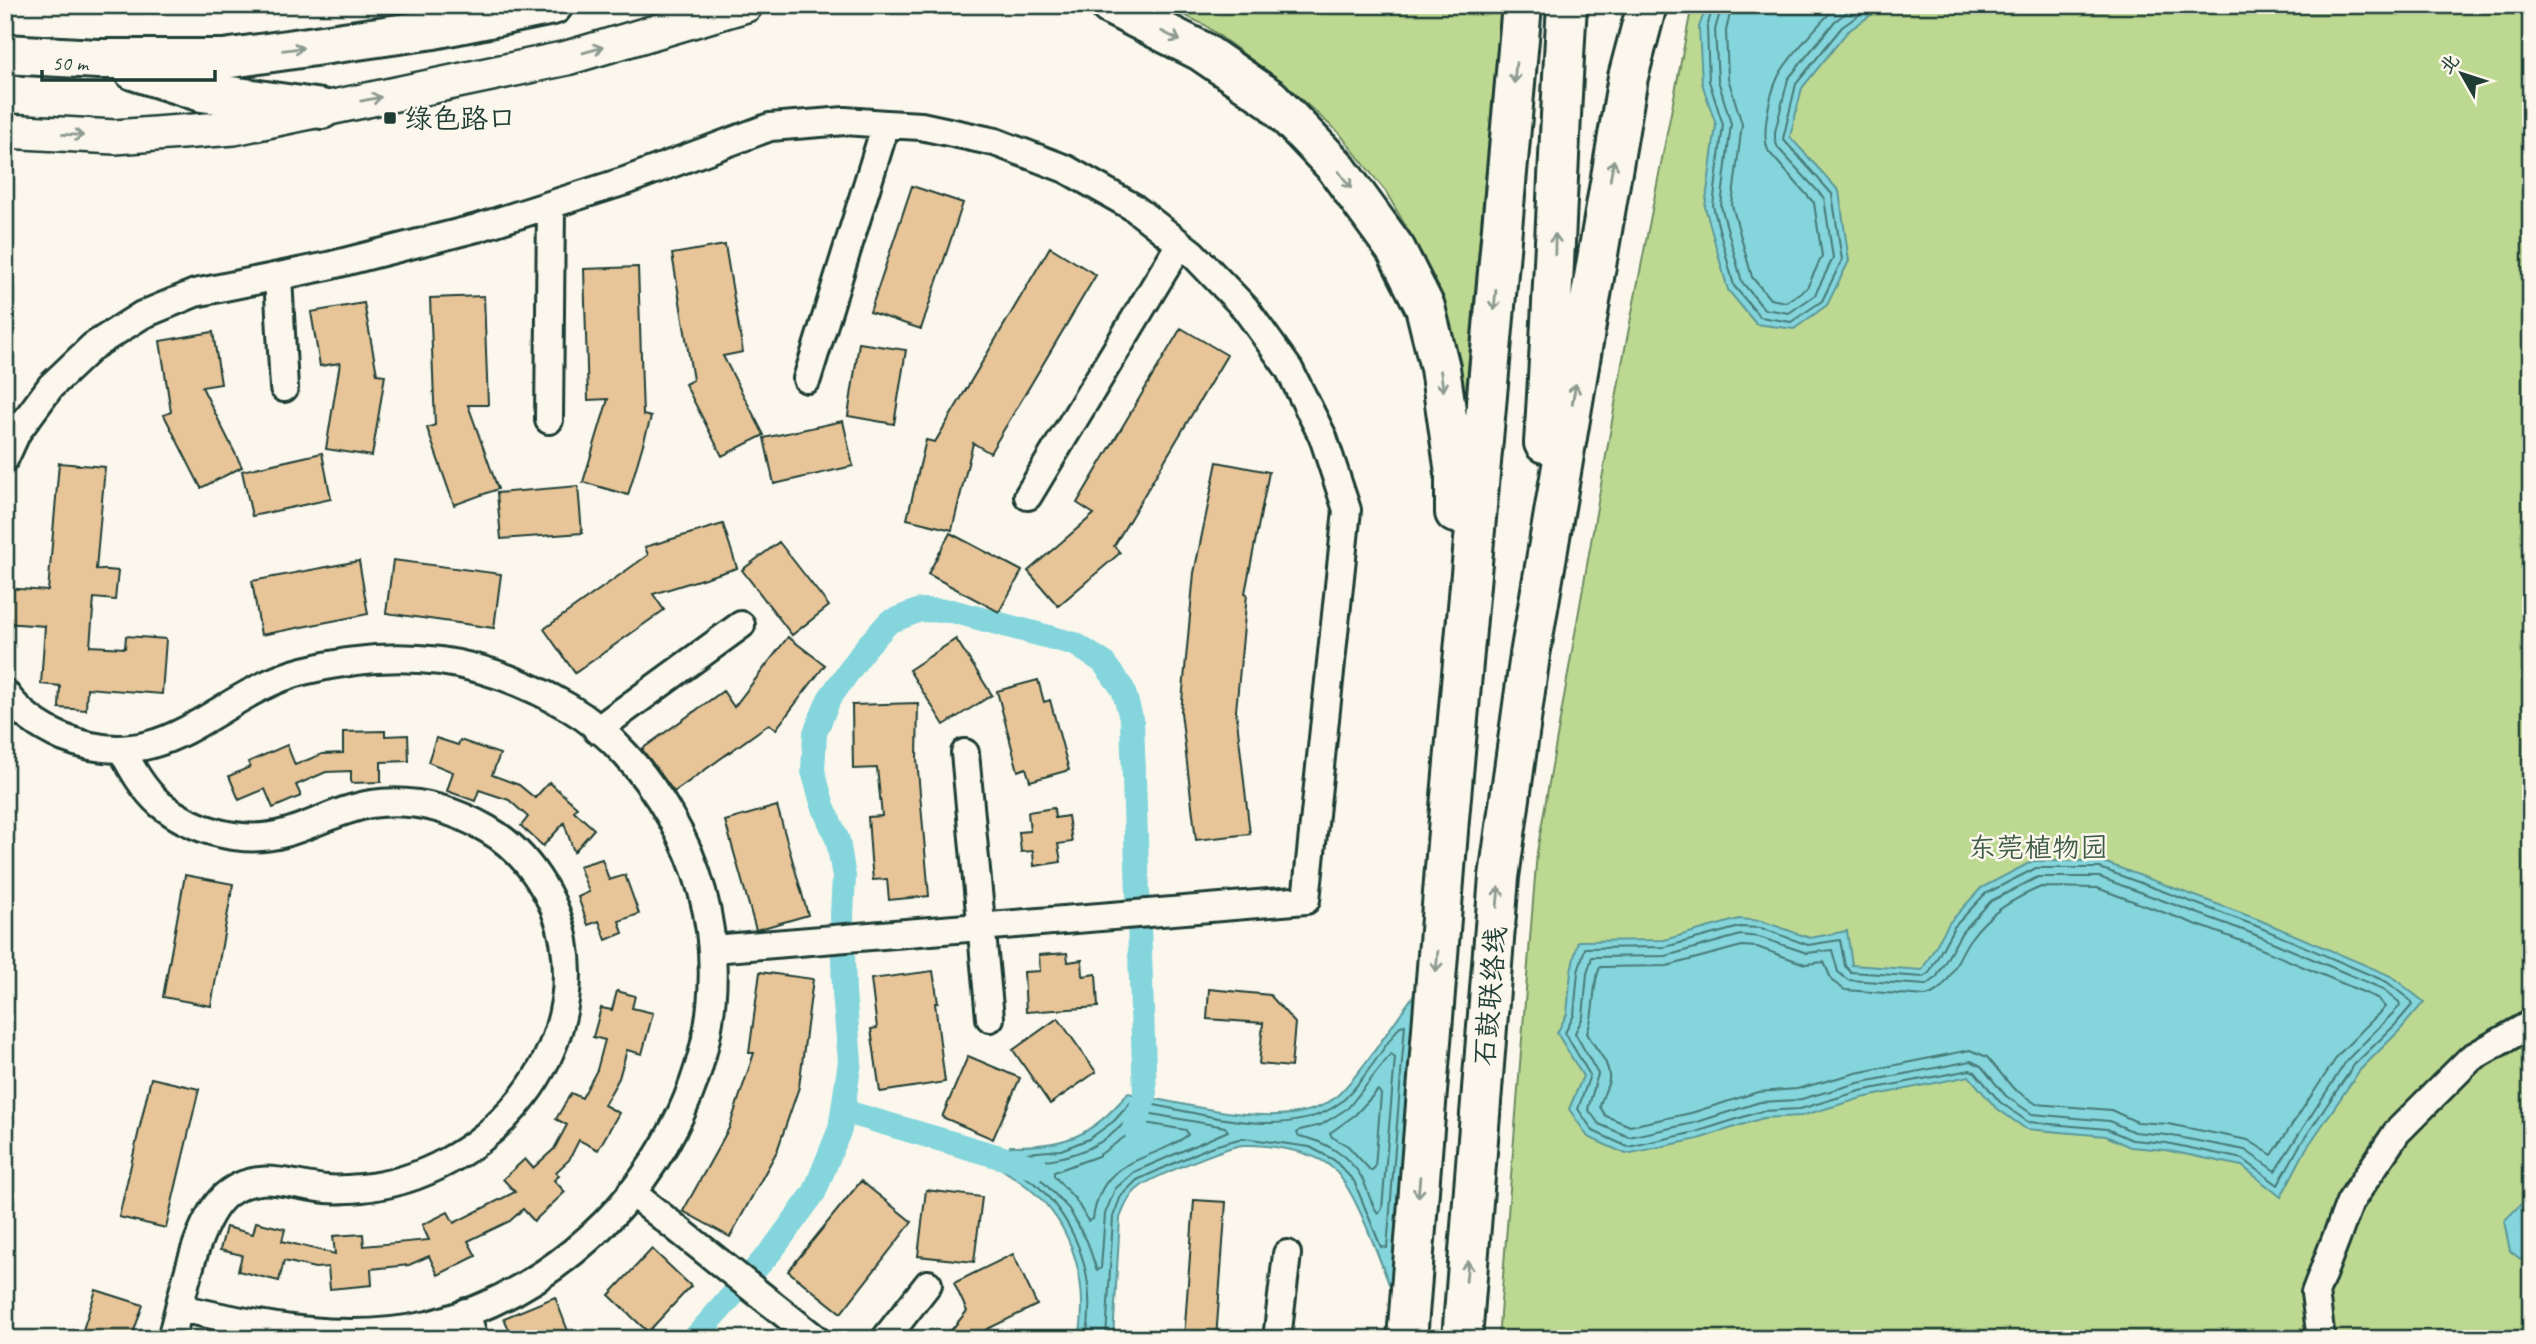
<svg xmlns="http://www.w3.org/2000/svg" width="2536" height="1344" font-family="Caveat,'LXGW WenKai TC',sans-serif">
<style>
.green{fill:#bdd991;stroke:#6e8b62;stroke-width:2}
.water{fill:#84d5dc;stroke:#5c9899;stroke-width:2}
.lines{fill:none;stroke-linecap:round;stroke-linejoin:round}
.shore{stroke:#477a77;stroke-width:2}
.canal{stroke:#84d5dc;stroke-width:24}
.building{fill:#e7c599;stroke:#1f3d34;stroke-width:2}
.minor-casing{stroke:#1f3d34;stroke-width:32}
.major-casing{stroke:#1f3d34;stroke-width:38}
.highway-casing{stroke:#1f3d34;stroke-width:44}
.minor{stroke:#fbf7ec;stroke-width:26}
.major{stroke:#fbf7ec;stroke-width:33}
.highway{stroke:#fbf7ec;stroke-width:38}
.oneway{stroke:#8d9a90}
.poi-dot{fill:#1f3d34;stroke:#fbf7ec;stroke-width:2.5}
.labels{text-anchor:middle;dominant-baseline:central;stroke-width:5;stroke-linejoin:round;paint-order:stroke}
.poi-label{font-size:28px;fill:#1f3d34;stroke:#fbf7ec;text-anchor:start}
.park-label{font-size:28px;fill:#3f5c47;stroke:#fbf7ec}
.street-label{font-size:28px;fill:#1f3d34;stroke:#fbf7ec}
</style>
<rect width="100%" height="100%" fill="#fbf7ec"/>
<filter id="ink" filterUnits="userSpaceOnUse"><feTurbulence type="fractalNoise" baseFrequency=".0143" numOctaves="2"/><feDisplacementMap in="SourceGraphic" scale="14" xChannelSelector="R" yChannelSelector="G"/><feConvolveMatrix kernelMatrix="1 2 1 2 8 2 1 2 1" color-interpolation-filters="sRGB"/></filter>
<g filter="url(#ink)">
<!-- green -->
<path class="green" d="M1163,5H1501L1465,400L1450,326L1423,256L1386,192L1339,133L1284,84L1205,25Z
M1692,5H2531V1339H1498L1537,852L1622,364Z"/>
<!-- water -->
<path class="water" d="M1707,5H1885L1847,32L1802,88L1790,137L1839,191L1849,261L1827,305L1794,329L1756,324L1728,290L1705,207L1716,125L1702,83L1699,27Z
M2033,861H2101L2257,919L2391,976L2424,1002L2400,1030L2360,1070L2306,1149L2281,1197L2242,1166L2165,1150L2130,1147L2106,1136L2026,1129L1995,1107L1969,1076L1862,1098L1801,1116L1763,1118L1698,1139L1626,1154L1588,1137L1569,1109L1583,1076L1557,1033L1567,1014L1571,971L1578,941L1664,940L1739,919L1762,921L1810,938L1847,931L1852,965L1922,970L1949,923L1981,888Z
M1416,992L1391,1289C1379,1259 1354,1184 1330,1166C1312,1151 1267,1144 1243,1145C1229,1146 1152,1177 1140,1187C1129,1195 1125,1205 1120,1218L1113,1339H1079C1089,1285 1074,1225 1030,1189C1022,1182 1012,1176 1003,1170L1010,1146C1066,1147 1092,1136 1128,1093C1182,1103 1297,1137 1339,1094C1366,1067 1393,1023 1416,992Z
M2531,1194V1267L2510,1251L2504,1221Z"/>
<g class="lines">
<!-- shore -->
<path class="shore" d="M1713,5L1707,28L1709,81L1723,125L1713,206L1734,286L1760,317L1791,322L1822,301L1842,260L1832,194L1783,139L1796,84L1842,27L1873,5
M1722,5L1715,30L1718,80L1731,124L1721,206L1742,282L1764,309L1789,313L1815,295L1833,258L1824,198L1778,148L1775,140V132L1788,79L1835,21L1857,5
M1732,5L1726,31L1728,78L1742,124L1732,205L1752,277L1770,299L1786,302L1807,288L1822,256L1814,203L1769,152C1760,136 1770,94 1778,77C1785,62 1826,15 1839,5
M2036,868H2100L2254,925L2387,982L2411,1001L2412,1005L2395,1025L2354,1065L2300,1145L2278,1185L2243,1159L2166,1143L2132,1140L2107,1129L2028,1122L2000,1102L1975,1072L1970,1070L1860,1091L1800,1109L1762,1111L1696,1132L1628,1147L1593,1131L1578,1109L1590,1075L1565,1033L1574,1015L1578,972L1585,948L1665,947L1740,927L1761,928L1808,945L1840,940L1845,966L1851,972L1923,977L1929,973L1954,927L1985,894Z
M2038,877H2099L2251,933L2383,989L2399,1002L2400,1006L2347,1060L2275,1171L2245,1150L2167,1135L2134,1132L2109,1121L2032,1114L2006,1096L1981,1066L1971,1061L1858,1083L1798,1100L1760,1102L1694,1123L1629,1137L1599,1124L1588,1109L1598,1074L1575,1033L1583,1017L1587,974L1592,957L1666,956L1741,935L1759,937L1807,953L1832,950L1838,972L1848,980L1927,985L1936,978L1962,932L1991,901Z
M2041,887L2097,888L2247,943L2377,998L2385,1007L2339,1054L2272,1155L2248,1140L2168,1124L2137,1122L2111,1110L2036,1104L2013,1088L1987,1057L1970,1050L1856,1073L1797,1089L1758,1092L1691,1113L1630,1126L1606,1116L1600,1107C1601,1098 1607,1090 1609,1080C1611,1062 1594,1048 1587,1033C1596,1012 1591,987 1600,967L1667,966L1742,946L1757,947L1805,964L1824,962L1832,981L1845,990L1926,996C1952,989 1956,957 1971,938C1989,913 2013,899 2041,887Z
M1391,1054L1395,1058L1382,1209L1378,1213C1370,1204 1368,1189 1362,1178C1349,1155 1324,1141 1299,1136L1297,1133L1300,1130L1321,1125L1348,1108Z
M1378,1090L1381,1094L1375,1167L1371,1171L1348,1146L1332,1137L1330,1133L1355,1115Z
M1135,1111L1225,1127L1228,1131L1134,1172L1115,1189L1105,1214L1101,1268L1097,1271L1087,1241L1069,1209L1027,1165L1030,1162C1064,1159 1095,1151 1120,1127C1126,1122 1130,1116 1135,1111Z
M1139,1122L1186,1130L1188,1135C1150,1164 1102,1154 1093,1219L1088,1221L1076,1200L1054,1176V1172L1098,1156L1126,1136Z
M1086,1339C1097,1282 1080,1228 1039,1187C1031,1180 1021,1174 1012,1168L1015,1154L1061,1150L1089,1139L1114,1121L1132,1101C1194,1110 1286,1145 1341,1102C1358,1089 1385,1045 1400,1026L1405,1025L1387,1248L1381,1247L1354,1181L1334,1160L1310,1147L1243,1138L1210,1147L1137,1180L1121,1196L1113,1217L1106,1339"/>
<!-- canal -->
<path class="canal" d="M843,1111L1037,1168
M694,1339L773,1249L814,1193L840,1129L850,1061L844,993L842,914L844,877L838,841L823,806L813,771L815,733L829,699L867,646L889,622L920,610L952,611L1075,644L1103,662L1123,689L1132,721L1145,1096L1134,1128"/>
</g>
<!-- building -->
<path class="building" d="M912,186L963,203L921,329L870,312Z
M725,245L743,352L723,356L764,435L722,456L685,384L693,380L672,254Z
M1050,247L1096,275L990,453L973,443L952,530L907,519L926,440L935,442Z
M638,267L643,415L651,417L628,495L583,482L608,399L588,400L584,269Z
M484,296L488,405H468L498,489L454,505L427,428L435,425L430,298Z
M364,303L377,374L385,375L372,456L326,449L340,363L320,366L311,312Z
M1181,328L1227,355L1114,546L1120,553L1058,606L1028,571L1094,514L1077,503Z
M213,332L221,384L202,387L242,467L201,488L164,415L171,412L160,341Z
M859,343L906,350L894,424L848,416Z
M843,421L853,466L774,484L764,438Z
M322,453L331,499L252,516L242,471Z
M1217,462L1269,472L1245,593L1247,594L1236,711L1250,834L1196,840L1181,712L1194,573Z
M59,463L105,467L96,569L118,571L115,600L94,598L90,646L125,648L126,636L166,639L162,694L87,688L86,710L59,708L60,686L41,684L45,626L5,623V588L48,591Z
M578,486L582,533L501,539L497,493Z
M723,524L737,568L653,594L664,610L575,673L544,629L648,555L645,547Z
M950,533L1022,571L999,612L928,574Z
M779,542L829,606L792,635L742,570Z
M393,560L501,574L494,628L386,613Z
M359,561L368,614L261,635L252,581Z
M788,637L825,665L776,729L769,724L674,792L642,749L723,691L734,707Z
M956,639L992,695L944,725L909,670Z
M1038,680L1044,702L1050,700L1069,770L1030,781L1026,768L1018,771L997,691Z
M918,703L917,759L929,896L889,900L887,879L873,880L871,859L868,817L882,816L877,768L853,769L852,705Z
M385,731V736L408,735L409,761L381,762V782L351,783V771L326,772L296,785L301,796L273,808L265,789L239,800L229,776L250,767L248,762L287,745L295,765L322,754L343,753V732Z
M436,738L458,745L460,740L500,754L492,775L519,785L535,798L549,782L577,807L574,811L594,829L574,852L564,823L543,846L521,826L528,817L509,800L479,790L475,801L447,791L453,772L428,762Z
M777,806L808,915L756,930L725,821Z
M1054,808L1055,818L1068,816L1072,842L1058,844L1061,862L1034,866L1033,851L1021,852L1019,832L1030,831L1028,812Z
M602,859L609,880L625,875L639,914L619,921L623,933L606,940L599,921L588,925L578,897L589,892L579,866Z
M185,875L233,884L211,1006L163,997Z
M1067,953L1068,962L1082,960L1083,976L1096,974L1098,1007L1026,1012L1024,972L1040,971L1039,955Z
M933,971L938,1003H935L945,1082L880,1092L871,1029L877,1028L871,979Z
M760,972L813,979L799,1087L777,1151L730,1237L683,1211L729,1128L754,1053H749Z
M1209,989L1270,995L1295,1023L1291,1067L1259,1064L1263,1023L1207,1019Z
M617,991L635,996L632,1008L653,1013L642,1054L627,1050L619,1078L604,1105L619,1113L598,1150L579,1140L569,1160L556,1172L559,1176L554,1180L565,1192L534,1221L523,1209L510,1221L468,1241L476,1256L438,1275L429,1256L409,1265L371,1269L372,1285L330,1289L328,1267L315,1268L284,1261L279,1281L238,1271L242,1255L220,1250L226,1227L253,1234L256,1222L285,1229L282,1241L335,1254L333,1236L363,1234L364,1246L429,1240L422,1225L448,1212L454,1223L515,1192L503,1179L525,1159L533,1168L554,1149L567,1125L556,1119L571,1093L582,1098L597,1070L605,1040L593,1037L601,1008L612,1010Z
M1058,1018L1096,1072L1050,1104L1013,1050Z
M968,1056L1020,1078L993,1139L942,1117Z
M151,1078L199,1089L166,1228L119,1217Z
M861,1181L912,1222L841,1313L788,1271Z
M926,1190L982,1197L974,1262L918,1256Z
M1194,1200L1226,1202L1216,1339H1184Z
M652,1249L691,1286L648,1332L609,1295Z
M1013,1254L1037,1305L967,1339H944L967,1311L954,1283Z
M96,1290L143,1305L131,1339H80Z
M555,1297L571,1339H513L504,1318Z"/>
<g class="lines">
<defs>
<path id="minor" d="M278,277L284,388
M807,379L886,124
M549,420L551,206
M5,458L17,432L51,386L93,346L142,315L195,293L328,266L477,228L625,181L770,127L845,121L886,124L921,126L995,142L1066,169L1133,207L1192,253L1245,308L1289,369L1323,437L1347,510L1306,900L713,949
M1028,496L1180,244
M5,693C20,714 41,728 64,738C168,779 214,694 303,671C400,646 482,657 568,707C611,732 646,774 670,816C789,1019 644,1271 428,1325C343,1344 262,1326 180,1308
M597,730L741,625
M122,750C132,769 143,789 160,804C193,831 243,845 285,833C314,825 340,809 371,804C412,798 452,809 487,829C526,851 556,897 564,941C586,1063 481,1176 362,1188C351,1189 337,1190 326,1189C291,1186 259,1169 227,1194C196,1218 182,1300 171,1339
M965,753L990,1018
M631,1192L816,1339
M466,1312L474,1339
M885,1339L928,1284
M1277,1339L1287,1254
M2321,1339L2315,1293L2350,1202L2397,1132L2471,1058L2531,1024"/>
<path id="major" d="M5,131L115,137L234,128L567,58L746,5"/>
<path id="highway" d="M1110,5L1201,51L1271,99L1335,166L1396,250L1425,307L1440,368L1455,473V513
M5,54L98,59H224L434,29L553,5
M133,70L202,92L322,109
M1544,443C1554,297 1558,151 1567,5
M1407,1339L1449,819L1522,5
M1462,1339L1499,877L1530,655L1628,77L1647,5"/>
</defs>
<!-- minor casing -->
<use href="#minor" class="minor-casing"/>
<!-- major casing -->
<use href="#major" class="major-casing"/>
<!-- highway casing -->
<use href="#highway" class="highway-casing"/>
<!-- minor -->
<use href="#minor" class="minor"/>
<!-- major -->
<use href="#major" class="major"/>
<!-- highway -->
<use href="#highway" class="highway"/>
</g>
<!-- one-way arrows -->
<defs><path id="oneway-shaft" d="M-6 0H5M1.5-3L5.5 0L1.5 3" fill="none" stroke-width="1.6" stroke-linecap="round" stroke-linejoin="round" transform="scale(1.75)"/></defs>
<g class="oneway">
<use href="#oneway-shaft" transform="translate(1171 36) rotate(27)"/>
<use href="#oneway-shaft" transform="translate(293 49) rotate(-8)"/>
<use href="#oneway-shaft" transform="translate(593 50) rotate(-16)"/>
<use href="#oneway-shaft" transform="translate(1515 73) rotate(95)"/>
<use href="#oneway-shaft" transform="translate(371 99) rotate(-11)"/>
<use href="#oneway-shaft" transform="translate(73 135) rotate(3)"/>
<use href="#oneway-shaft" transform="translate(1612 170) rotate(-80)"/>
<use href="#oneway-shaft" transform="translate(1345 180) rotate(54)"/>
<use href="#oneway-shaft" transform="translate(1555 244) rotate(-89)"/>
<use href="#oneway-shaft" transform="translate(1495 300) rotate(95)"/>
<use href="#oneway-shaft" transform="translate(1442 381) rotate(82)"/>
<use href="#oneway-shaft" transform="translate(1574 394) rotate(-80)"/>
<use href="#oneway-shaft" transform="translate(1498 897) rotate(-85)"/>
<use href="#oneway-shaft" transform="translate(1437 961) rotate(95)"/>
<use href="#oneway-shaft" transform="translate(1419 1187) rotate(95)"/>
<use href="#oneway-shaft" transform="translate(1467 1271) rotate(-85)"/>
</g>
</g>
<!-- markers -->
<rect class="poi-dot" x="383" y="111" width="14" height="14" rx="3.5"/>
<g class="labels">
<!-- poi labels -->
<g class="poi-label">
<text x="404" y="118">绿色路口</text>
</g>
<!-- park labels -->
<g class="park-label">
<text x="2038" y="847">东莞植物园</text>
</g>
<!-- street labels -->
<g class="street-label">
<text transform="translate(1490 996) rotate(-85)">石鼓联络线</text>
</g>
</g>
<!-- margin -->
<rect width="2536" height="1344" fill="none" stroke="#fbf7ec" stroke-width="28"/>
<rect x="14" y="14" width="2508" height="1316" fill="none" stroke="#1f3d34" stroke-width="2.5" filter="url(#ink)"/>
<!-- north arrow -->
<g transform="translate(2462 74) rotate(309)" stroke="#fbf7ec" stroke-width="5" paint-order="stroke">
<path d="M0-5L12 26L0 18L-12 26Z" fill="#1f3d34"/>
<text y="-10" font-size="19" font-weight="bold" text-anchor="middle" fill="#1f3d34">北</text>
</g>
<!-- scale -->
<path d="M42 70v10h173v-10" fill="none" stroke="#1f3d34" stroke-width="3.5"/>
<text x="52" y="70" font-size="21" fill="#1f3d34" stroke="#fbf7ec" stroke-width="5" paint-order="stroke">50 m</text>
</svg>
